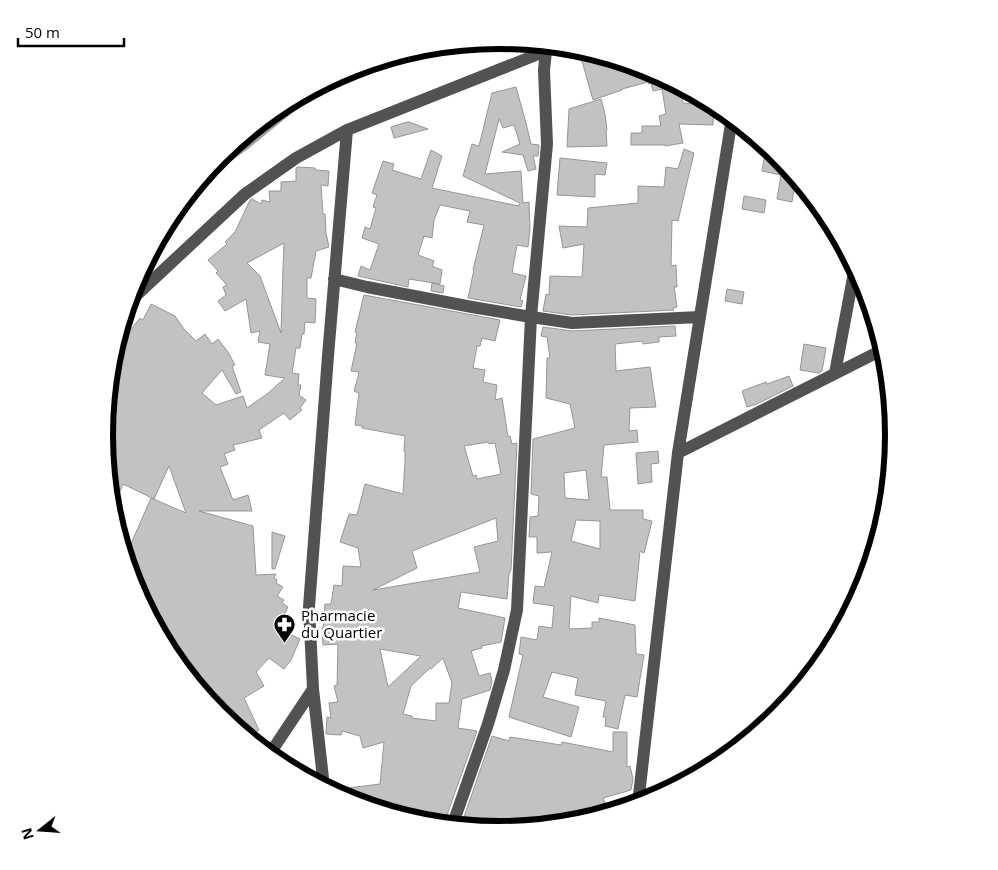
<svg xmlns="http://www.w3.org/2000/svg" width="998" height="870" font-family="'Open Sans',sans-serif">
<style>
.water{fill:#a0a0a0}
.building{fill:#c2c2c2;stroke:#969696;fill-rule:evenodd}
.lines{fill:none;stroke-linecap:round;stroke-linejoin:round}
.minor{stroke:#525252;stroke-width:12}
.labels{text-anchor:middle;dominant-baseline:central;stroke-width:5;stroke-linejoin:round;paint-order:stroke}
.poi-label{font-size:15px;fill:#000;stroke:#fff;text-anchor:start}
.rim{fill:none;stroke:#000;stroke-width:6}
</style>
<rect width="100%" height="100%" fill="#fff"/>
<!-- water -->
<path class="water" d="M389,58L347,77L302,105L248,149L194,187L220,155L280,106L348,70Z"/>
<!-- building -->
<path class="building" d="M601,55L650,70L681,87L683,103L714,106L713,125L679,124L683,143L665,146V145H631V133H642V126H661L659,116L666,114L662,89L653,91L651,83L649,84L648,82L622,89V90L593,100L582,61Z
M516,87L526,123L531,144L539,145L538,156H533L536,169L528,171L523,155L502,152L520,144L514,125L503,128L499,119L485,174L521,171L523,203L529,202L530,229L528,247L517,245L512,273L526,276L520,300L523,301L521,307L468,298L471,284V283L474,270H473L484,225L467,222L470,211L440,205L434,220L432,238L424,236L418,255L434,261L432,266L442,270L440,284L409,279L408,287L358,276L361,266L370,270L379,244L362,238L365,227L370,229L376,208L373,207L377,195L372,193L383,161L394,164L392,170L421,179L431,150L442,156L432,188L519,206L520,203L463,176L472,144L479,146L492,93Z
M601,99L605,114L607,130L606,131L607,146L567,147L569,109Z
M407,122H409L428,129L394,138L391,127Z
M766,146L779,156L796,177L792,202L777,199L781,175L762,171Z
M684,149L694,153L678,221L672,220L671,266L676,265L677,287H674L677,307L673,308L674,310L572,315L543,311L546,294L549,295L550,276L582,277L584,244L563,248L559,226L587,227L588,208L638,203V186L664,187L666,167L678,169Z
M560,158L607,163L605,175L595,174V197L557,195Z
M298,167L315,168V170L329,171L328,186L321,185L323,214H325L326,233L329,247L316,251L311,278H307V298L316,299L315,323L305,322L304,334H302L300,348H296L292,373L299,374L298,385H301L299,395L306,400L300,408L302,410L290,420L284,413L259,430L262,438L233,445L235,450L224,454L228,464L220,467L233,500L248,495L252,511H199L253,526L256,575L276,574L274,578L277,580L276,583L283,587L277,596L284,600L282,603L288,607L277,628L300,639L291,660L284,669L269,658L256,672L264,686L244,698L259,730L247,735L240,719L233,725L227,720L217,707L216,710L170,654L134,586L124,555L129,545L130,546L151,498L186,513L169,466L154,499L123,484L112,512L104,434L112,358L120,330L125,337L140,318L143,320L151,304L175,316L184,329L196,341L205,334L212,344L218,339L228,352L235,365L232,366L241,392L236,394L222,370L202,393L216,405L243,396L247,408L267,394L285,378L265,375L270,344L258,342L260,331L251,333L246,299L225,311L218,301L226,295L223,287L227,285L216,273L218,271L208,260L227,244L225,242L235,232L250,200L252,199L261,204L262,200L270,202L269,191H281V182L296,181V168ZM284,243L283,268L281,333L260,276L247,263Z
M744,196L766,200L764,213L742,209Z
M432,283L444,286L443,293L431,291Z
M727,289L744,292L742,304L725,301Z
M364,295L500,320L495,341L482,338L480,346H477L473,368L485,370L483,382L497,385L495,400L502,398L508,437L510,436L512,444L517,443L511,570L509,574L507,599L461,592L458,608L505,618L501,642L481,646L482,648L471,651L479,676L490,673L492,681L490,690L462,699L458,728L477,731L448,812L447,821L448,825L440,824L424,812L422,817L414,815L413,820L352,801L350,799L348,788L380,784L384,742L363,748L360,736L342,731L341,735L326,734L327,717L331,718L329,703L338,702L334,686L337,685L338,644L323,645L322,628H323L325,604H331L334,585L342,586L343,566L361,567L358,548L340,542L349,514L357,515L365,484L403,494L405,461V451H404L405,436L362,428V426L355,425L359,393L354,391L359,373V372L351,371L357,343H355L357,332H355ZM488,442L489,444L495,443L501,474L477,479L476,475L473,476L464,446ZM496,518L498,541L474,547L480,572L373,590L417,568L412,551ZM380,649L421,656L388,687ZM443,658L452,683L449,703H436V721L412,718V716L403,714L411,686L430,668L431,669Z
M675,326L676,336L659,337V342L643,344V341L615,344L616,371L650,367L656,407L630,408L629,431L637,430L638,442L604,445L601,477H607L610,510H643V519L652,521L644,553L640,551L635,601L599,595L598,603L571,596L569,629L592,628V622H599V618L635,625L636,654L644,655L637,697L625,695L618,729L605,726L606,717H603L606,701L575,695L578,678L552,672L543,697L579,707L571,737L509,717L523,655L519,654L521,637L537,640L539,626L552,628L554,606L533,603L535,586L544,587L552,552L537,553V537H529L530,517L538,516L539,496L531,494L533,439L575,428L570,404L546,398L547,358H550L547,337L541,336L543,327L572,331ZM586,470L589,500L565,498L564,473ZM576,520L600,521V549L571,541Z
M804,344L826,348L822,371L819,373L800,370Z
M789,376L793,386L757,404L747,407L742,391L766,382L767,384Z
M658,451L659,463L651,464L652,482L638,484L636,453Z
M272,532L285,536L275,569H272Z
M613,732H627V767L630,766L633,779L631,790L603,798L609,812L584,820L581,814L556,824L499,830L471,827L467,824L464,817L492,736L509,741L510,737L561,745L562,742L613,752Z"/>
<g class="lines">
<!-- minor -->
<path class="minor" d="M334,279L367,287L472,307L531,317L572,323L700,317
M128,303L245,194L296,158L347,130L546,51L549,45
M835,373L855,267
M678,453L884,349
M269,755L313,689
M324,787L313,689L309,607L328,356L347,130
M638,804L678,453L732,118
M459,826L455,820L456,815L488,724L504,670L517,610L531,317L547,144L544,70L546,51"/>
</g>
<!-- icons -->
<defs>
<symbol id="pharmacy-pin" viewBox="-11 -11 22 30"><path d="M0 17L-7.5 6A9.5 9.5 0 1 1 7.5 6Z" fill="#000" stroke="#fff"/><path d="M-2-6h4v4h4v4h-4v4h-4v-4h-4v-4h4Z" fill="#fff"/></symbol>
</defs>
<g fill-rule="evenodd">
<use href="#pharmacy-pin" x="272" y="612" width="25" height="34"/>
</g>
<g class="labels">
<!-- poi labels -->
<g class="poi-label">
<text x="301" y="615">Pharmacie<tspan x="301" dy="17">du Quartier</tspan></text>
</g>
</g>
<!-- crop -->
<path d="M0 0H998V870H0ZM113 435a386 386 0 1 1 772 0a386 386 0 1 1-772 0Z" fill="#fff" fill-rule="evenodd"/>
<path class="rim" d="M113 435a386 386 0 1 1 772 0a386 386 0 1 1-772 0Z"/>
<!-- north arrow -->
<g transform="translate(40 830) rotate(253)" stroke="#ffffff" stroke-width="4" paint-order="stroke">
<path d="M0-4L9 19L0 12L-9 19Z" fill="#000000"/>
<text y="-8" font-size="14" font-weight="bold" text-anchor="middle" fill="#000000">N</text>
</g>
<!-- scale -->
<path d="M18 38v8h106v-8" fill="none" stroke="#000000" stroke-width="2.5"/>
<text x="25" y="38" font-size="15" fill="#000000" stroke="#ffffff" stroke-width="4" paint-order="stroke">50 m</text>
</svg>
